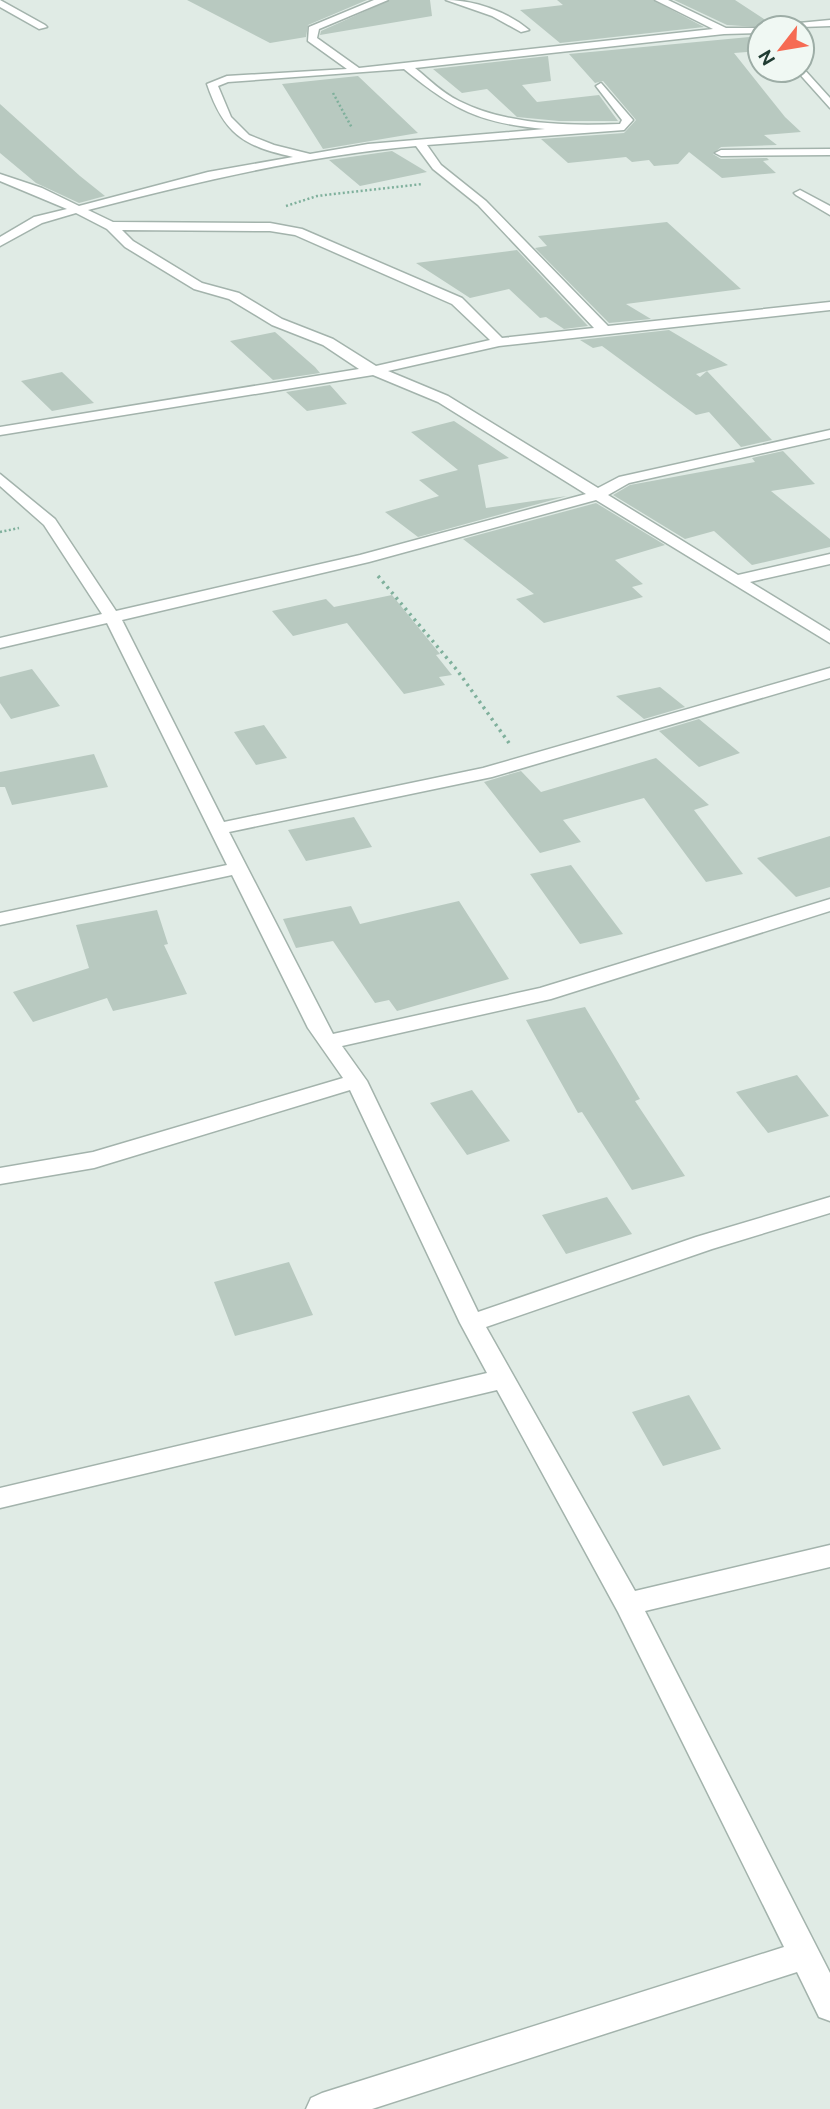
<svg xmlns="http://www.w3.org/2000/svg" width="830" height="2109" font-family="Ubuntu,sans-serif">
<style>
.building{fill:#b8c9c0}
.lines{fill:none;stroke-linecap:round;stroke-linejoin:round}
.minor-casing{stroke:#a3b3ac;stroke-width:3}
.path-far1{stroke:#7fb09c;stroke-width:2.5;stroke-dasharray:2 2.5;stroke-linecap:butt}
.path{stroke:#7fb09c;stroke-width:3.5;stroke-dasharray:2.5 4.5;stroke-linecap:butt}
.minor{fill:#fff;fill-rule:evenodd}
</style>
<rect width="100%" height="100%" fill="#e0ebe5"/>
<!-- building -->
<path class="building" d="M187,0H367L308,25L306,37L270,43Z
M390,0H430L432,16L320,35L321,31Z
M557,0H653L704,27L560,43L520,10L563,5Z
M674,0H735L773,25L771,28L727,25Z
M760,36V51L734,53L785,117L801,132L764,135L777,145L721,147L713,154L721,159L767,158L769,160L763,161L776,173L722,178L689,152L678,164L654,166L649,160L632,162L626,157L568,163L541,139L624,133L636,120L603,81L595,83L569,54Z
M548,56L551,81L522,85L537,102L599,95L618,121H559L517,117L487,89L462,93L433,69Z
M358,76L418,133L323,149L282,84Z
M0,104L80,176L105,196L79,203L36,183L0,153Z
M392,151L427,172L360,186L329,160Z
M667,222L741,289L626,304L651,319L609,323L535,248L547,246L538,236Z
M517,250L588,326L564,329L546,317L540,318L509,289L470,298L416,263Z
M669,330L728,365L696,374L700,377L707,371L772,440L741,447L709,412L696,415L602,346L593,348L580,340Z
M275,332L315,367L320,373L273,380L230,341Z
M62,372L94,403L52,411L21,381Z
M330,385L347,404L307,411L286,392Z
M454,421L509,458L478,465L486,508L567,496L418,537L385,512L439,496L419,480L458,470L411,432Z
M783,451L815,484L771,491L830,539V547L752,565L714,531L685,539L613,495L630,485L755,462L752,458Z
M596,503L665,545L615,560L643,584L632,587L643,597L544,623L516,599L534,594L463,539Z
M392,595L440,654L436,655L452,675L439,677L445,685L404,694L347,623L293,636L272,611L326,599L336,609L334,607Z
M32,669L60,706L11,719L0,703V677Z
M660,687L685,707L644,719L616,696Z
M699,719L740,753L699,767L659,731Z
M264,725L287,758L256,765L234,732Z
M94,754L108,787L12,805L5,787H0V772Z
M656,758L709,805L694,810L743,874L706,882L644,798L563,820L581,842L540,853L484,782L521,771L541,792Z
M354,817L372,847L306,861L288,830Z
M830,836V887L796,897L757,858Z
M571,865L623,934L580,944L530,874Z
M459,901L509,979L397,1011L389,1000L375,1003L333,941L296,948L283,919L351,906L360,924Z
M157,910L168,944L164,945L187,994L113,1011L107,998L33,1022L13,992L89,968L76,925Z
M585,1007L640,1099L635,1101L685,1176L632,1190L582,1112L578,1113L526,1020Z
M797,1075L829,1116L768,1133L736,1092Z
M472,1090L510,1141L467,1155L430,1103Z
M607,1197L632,1234L566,1254L542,1215Z
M289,1262L313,1315L235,1336L214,1282Z
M689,1395L721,1449L663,1466L632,1412Z"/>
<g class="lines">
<defs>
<path id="minor" d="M0,0L45,25L47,27L39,29L0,7Z
M374,0H388L319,29L317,38L359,68L713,29L655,0H668L726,28H763H760V33L724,34L415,68C429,79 442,93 459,101C507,125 567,126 620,124L622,120L596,86L601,83L633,120L624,130L427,145L441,165L486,201L608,326L830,302V310L499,346L388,371L448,396L598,488L619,477L830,430V438L629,483L608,495L738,575L830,554V564L750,582L830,631V643L596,500L369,562L122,620L224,822L483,768L830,668V678L492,777L229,832L333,1034L540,988L830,899V911L551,999L342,1046L367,1081L478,1312L696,1237L830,1197V1213L712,1249L486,1327L635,1591L830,1545V1567L645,1611L830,1973V2021L819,2017L797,1972L372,2109H306L311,2098L322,2093L784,1947L618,1612L497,1390L0,1508V1488L487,1373L460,1323L350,1090L94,1168L0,1184V1168L93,1152L343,1078L308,1028L232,875L0,925V913L227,865L107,623L0,648V638L102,614L44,525L0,486V474L55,519L116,611L360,555L586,494L438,402L373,375L0,435V427L359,369L323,345L272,325L229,299L194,289L125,247L107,229L76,213L42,223L0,246V237L34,217L67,209L0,181V174L42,188L79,206L208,172L293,157C243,146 224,134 207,84L227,76L347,69L308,41L309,27ZM404,69C454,110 479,123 545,129L368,144L310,154L274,145L249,135L231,117L218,86L228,82ZM416,146L433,169L478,205L594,328L502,338L462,298L302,229L270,223L113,222L88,210C196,182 305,156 416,146ZM122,230L270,231L295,235L452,304L490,340L376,366L333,339L282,319L239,293L202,283L133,241Z
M446,0C474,0 508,12 529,30L521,32L492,16Z
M830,20V26L773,28L778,25Z
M802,67L830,98V108L796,70H802Z
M830,149V155L721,156L715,153L721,150Z
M800,190L830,206V215L796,195L794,193Z"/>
</defs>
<!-- minor casing -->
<use href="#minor" class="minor-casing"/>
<!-- path-far1 -->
<path class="path-far1" d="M333,93L352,128
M286,206L317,196L422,184
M0,532L19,528"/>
<!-- path -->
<path class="path" d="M378,576L457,670L509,743"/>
<!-- minor -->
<use href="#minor" class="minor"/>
</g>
<!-- north arrow -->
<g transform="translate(781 49) rotate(239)"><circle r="33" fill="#f0f8f3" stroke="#9dada6" stroke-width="2"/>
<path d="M0-5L12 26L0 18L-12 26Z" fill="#f66b53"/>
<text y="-10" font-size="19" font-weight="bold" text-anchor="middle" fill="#203c32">N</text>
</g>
</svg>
